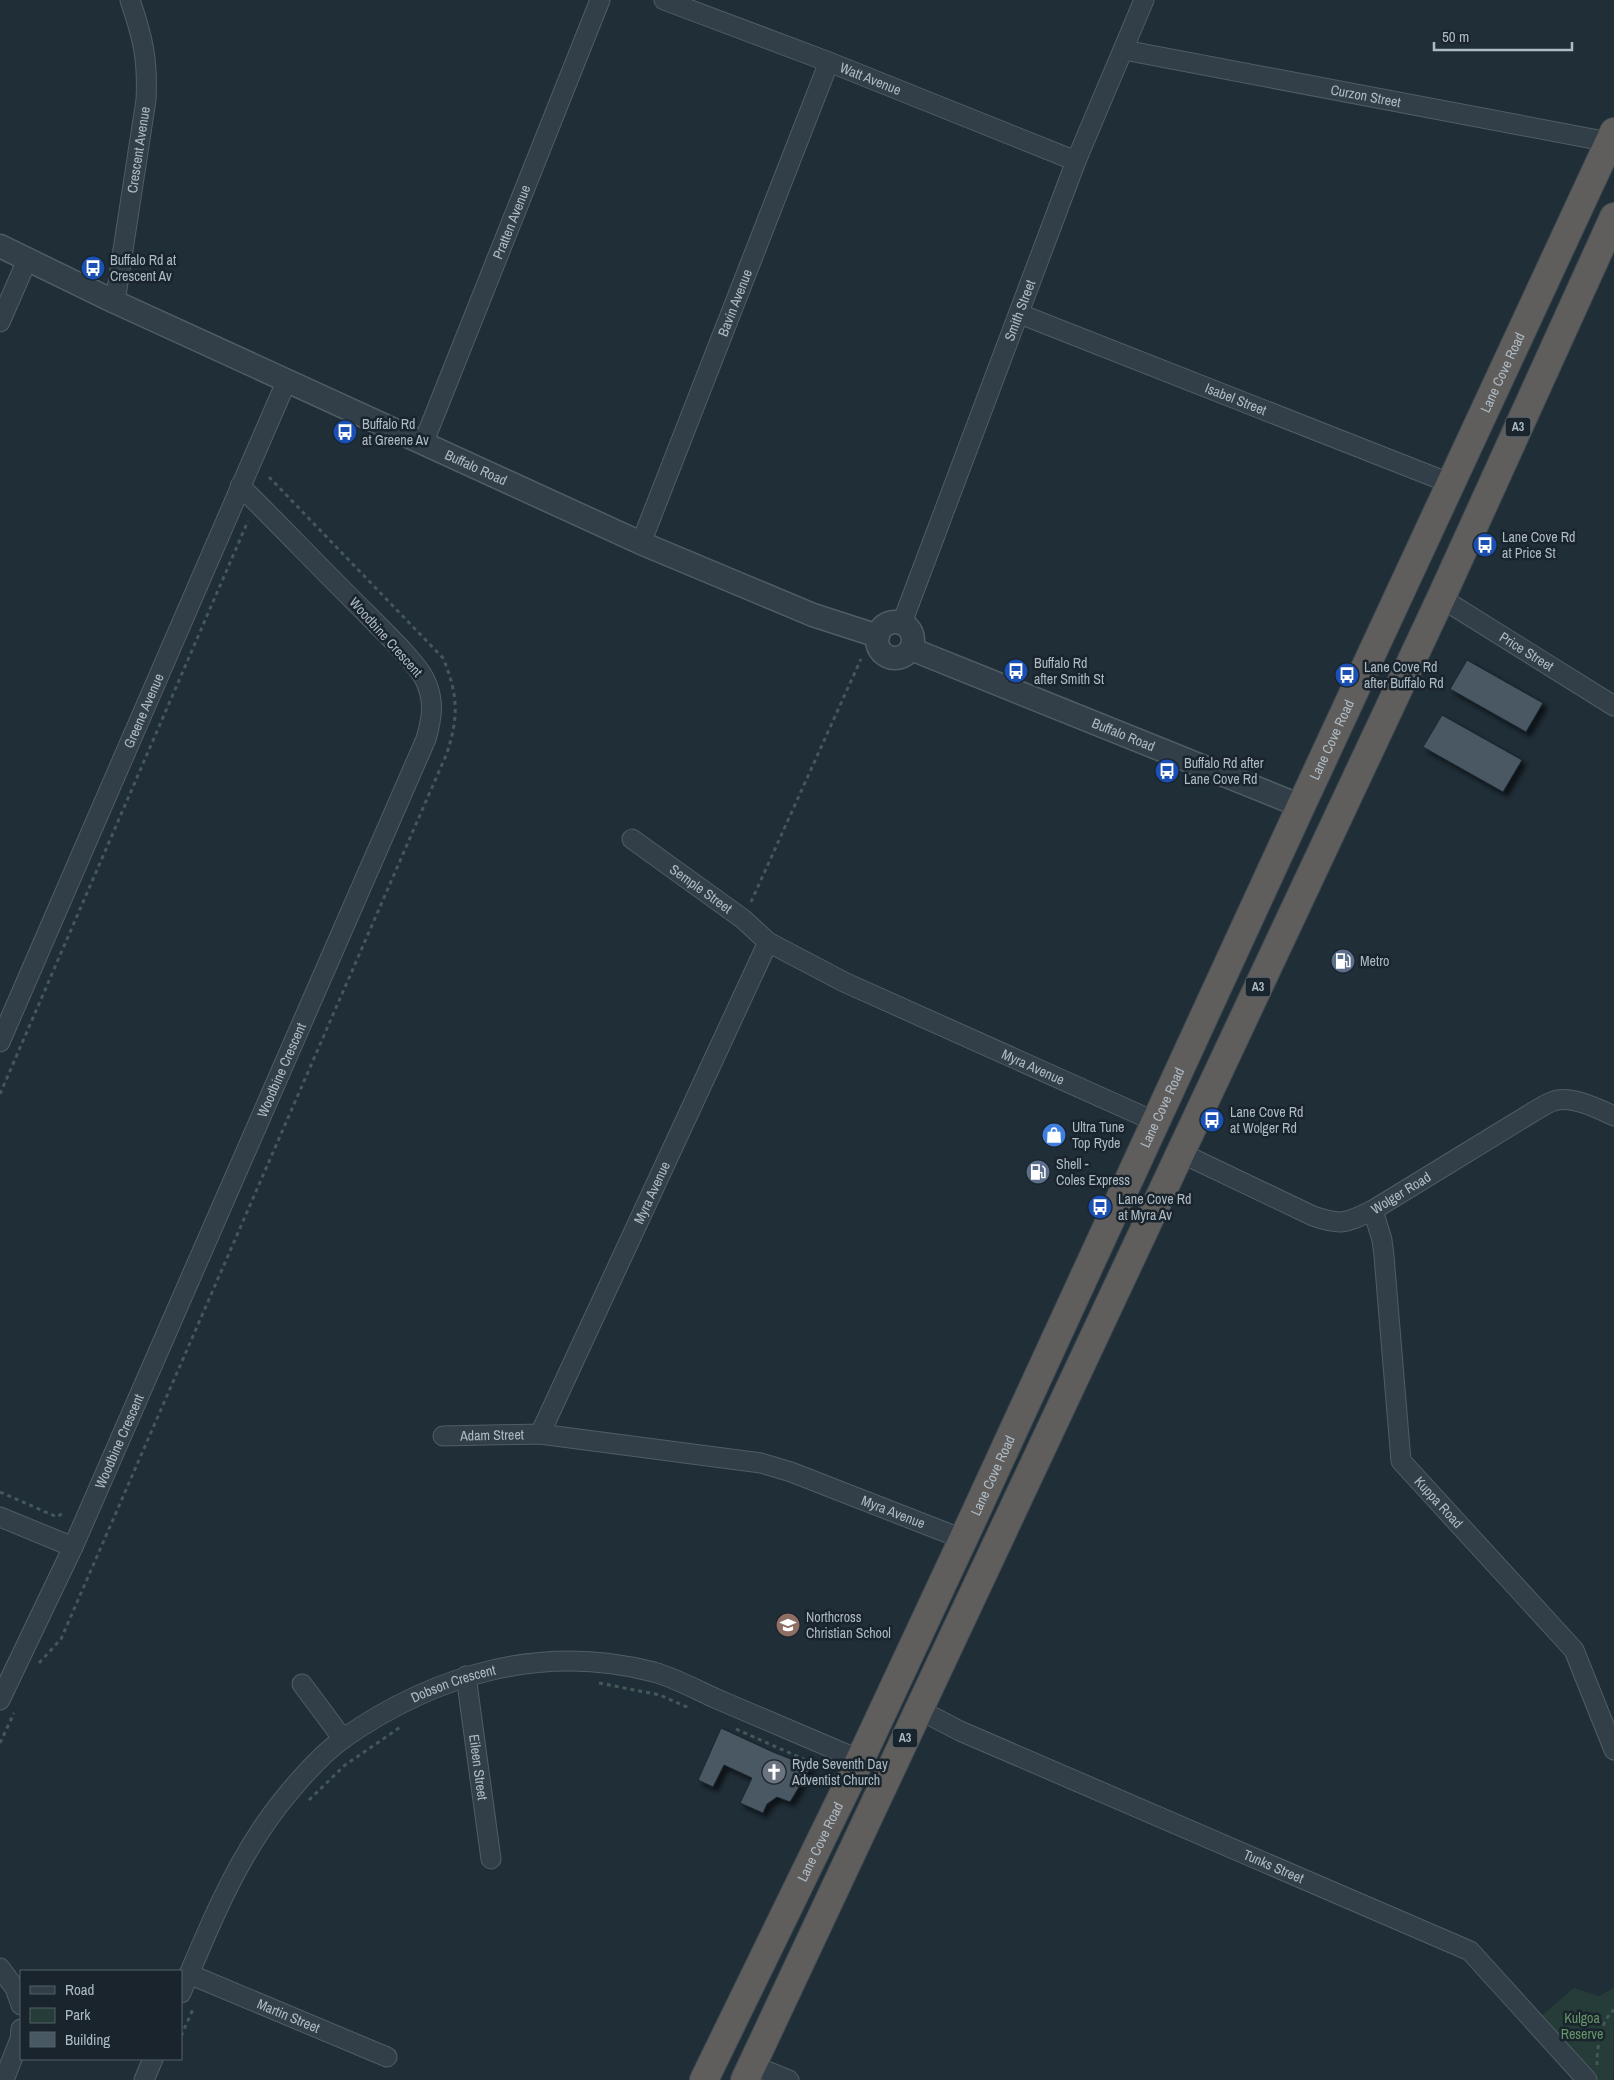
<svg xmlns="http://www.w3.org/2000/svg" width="1614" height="2080" font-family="'Archivo Narrow',sans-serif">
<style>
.green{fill:#253c39}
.building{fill:#485863;stroke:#1b262e;filter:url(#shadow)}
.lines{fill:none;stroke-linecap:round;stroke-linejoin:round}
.minor-casing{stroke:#515d65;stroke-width:21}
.tertiary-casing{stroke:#515d65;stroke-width:25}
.trunk-casing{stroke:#3e4a52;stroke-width:30}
.path{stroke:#435958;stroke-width:3;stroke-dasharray:4 4;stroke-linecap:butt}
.minor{stroke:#333f48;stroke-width:19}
.tertiary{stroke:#333f48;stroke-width:22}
.trunk{stroke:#605e5c;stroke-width:28}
.labels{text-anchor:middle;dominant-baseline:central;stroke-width:5;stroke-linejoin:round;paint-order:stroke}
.shield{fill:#19242c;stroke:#818d96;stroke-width:1}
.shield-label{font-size:12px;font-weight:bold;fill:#aebac4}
.street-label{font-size:14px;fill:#aebac4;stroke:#19242c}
.poi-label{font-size:14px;fill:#aebac4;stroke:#19242c;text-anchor:start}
.park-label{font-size:14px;fill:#659568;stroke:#19242c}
</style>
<defs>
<filter id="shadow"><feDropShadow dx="4.5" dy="4.5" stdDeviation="2.5" flood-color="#0009"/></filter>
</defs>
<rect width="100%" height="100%" fill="#202e37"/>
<!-- green -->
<path class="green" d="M1574,1988L1599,1996L1614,1988L1613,2080H1587L1534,2022Z"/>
<!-- building -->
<path class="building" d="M1467,660L1543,703L1526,732L1450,689Z
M1442,715L1522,760L1503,792L1423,747Z
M721,1728L773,1752L811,1767L790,1802L777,1797L767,1804L763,1813L740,1803L752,1778L724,1765L713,1787L698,1780Z"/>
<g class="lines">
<defs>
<g id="minor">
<path id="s1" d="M664,0L829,62L1076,161"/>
<path id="s2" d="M1124,50L1609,142"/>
<path id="s3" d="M115,302L146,100C148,59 143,38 130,0"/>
<path id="s4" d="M1020,314L1452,484"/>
<path d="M0,322L28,258"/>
<path id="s5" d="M423,444L600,0"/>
<path id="s6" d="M641,543L829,62"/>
<path id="s7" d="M1441,598L1614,706"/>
<path id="s8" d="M902,623L1076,161L1144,0"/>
<path id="s9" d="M632,839L743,919L768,942L844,982L1156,1122"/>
<path id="s10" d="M0,1042L287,380"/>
<path id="s11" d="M1181,1153L1313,1216C1342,1226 1346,1223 1373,1210L1533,1112C1540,1108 1547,1103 1554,1101C1571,1095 1599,1109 1614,1116"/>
<path id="s12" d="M1373,1210L1382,1240L1384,1256L1401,1461L1574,1650L1614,1750"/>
<path id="s13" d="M540,1434L768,942"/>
<path id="s14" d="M443,1436L540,1434L761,1463L791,1472L950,1534L962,1541"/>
<path d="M0,1517L73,1547"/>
<path id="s15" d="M466,1676L491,1859"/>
<path d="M302,1684L343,1739"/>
<path id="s16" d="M0,1700L73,1547L426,739C432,718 435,701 425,680C417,662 381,629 367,614C324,572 283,528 240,486"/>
<path id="s17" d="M918,1709L960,1731L1470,1951L1587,2080"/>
<path d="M0,1968L15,1988L21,2005"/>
<path id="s18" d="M189,1974L387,2057"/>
<path id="s19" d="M181,1993C205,1937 227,1881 261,1830C280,1801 316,1758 344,1738C436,1674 543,1643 654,1672C675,1678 697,1690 717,1699C765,1719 812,1740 860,1760"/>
<path d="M752,2065L789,2080"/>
<path d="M4,2080L20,2039L21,2029"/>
<path d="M144,2080L153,2059"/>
</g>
<g id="tertiary">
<path id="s20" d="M0,246L115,302L641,543L813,615L878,636"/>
<circle cx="895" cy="640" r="18"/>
<path id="s21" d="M911,649L1301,806"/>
</g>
<g id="trunk">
<path id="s22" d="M704,2080L860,1760L974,1516L1301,806L1614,132"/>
<path d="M745,2080L1441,598L1614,217"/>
</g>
</defs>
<!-- minor casing -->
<use href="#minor" class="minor-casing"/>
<!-- tertiary casing -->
<use href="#tertiary" class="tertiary-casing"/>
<!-- trunk casing -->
<use href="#trunk" class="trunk-casing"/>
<!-- path -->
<path class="path" d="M751,902L861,659
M0,1094L248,521
M0,1492L57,1517L63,1513
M39,1663L61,1639L447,753C459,716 458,694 443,658L269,477
M599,1683L660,1695L689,1708
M736,1729L830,1771
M0,1743L14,1713
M309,1800L345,1765L402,1726
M181,2036L194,2007
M1597,2065C1597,2048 1600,2021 1614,2010"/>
<!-- minor -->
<use href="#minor" class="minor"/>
<!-- tertiary -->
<use href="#tertiary" class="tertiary"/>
<!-- trunk -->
<use href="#trunk" class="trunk"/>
</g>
<!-- icons -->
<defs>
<symbol id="bus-disc" viewBox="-11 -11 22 22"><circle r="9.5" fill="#1a4fb4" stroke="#19242c"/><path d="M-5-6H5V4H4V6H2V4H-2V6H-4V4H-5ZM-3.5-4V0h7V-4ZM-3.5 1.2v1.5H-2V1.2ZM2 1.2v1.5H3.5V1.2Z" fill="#fff"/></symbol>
<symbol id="fuel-disc" viewBox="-11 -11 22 22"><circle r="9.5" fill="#5c6f8a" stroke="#19242c"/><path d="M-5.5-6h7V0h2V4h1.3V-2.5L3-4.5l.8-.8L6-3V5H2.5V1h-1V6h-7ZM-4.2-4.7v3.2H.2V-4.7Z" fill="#fff"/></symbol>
<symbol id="shop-disc" viewBox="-11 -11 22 22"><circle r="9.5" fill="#3f7fe0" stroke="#19242c"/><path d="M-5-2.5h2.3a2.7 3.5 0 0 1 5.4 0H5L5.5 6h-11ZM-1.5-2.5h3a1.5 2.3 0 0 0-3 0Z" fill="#fff"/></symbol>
<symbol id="school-disc" viewBox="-11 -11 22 22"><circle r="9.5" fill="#8d6e63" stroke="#19242c"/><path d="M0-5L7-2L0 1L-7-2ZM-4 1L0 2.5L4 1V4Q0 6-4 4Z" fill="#fff"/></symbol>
<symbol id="church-disc" viewBox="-11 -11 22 22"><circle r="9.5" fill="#6b7280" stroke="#19242c"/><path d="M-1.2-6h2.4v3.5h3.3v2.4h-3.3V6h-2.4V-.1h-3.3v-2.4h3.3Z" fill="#fff"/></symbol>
</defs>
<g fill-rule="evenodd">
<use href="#bus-disc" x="79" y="254" width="28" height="28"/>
<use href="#bus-disc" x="331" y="418" width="28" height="28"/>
<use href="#bus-disc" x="1471" y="531" width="28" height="28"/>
<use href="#bus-disc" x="1002" y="657" width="28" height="28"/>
<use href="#bus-disc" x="1333" y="661" width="28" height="28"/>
<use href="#bus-disc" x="1153" y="757" width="28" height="28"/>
<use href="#fuel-disc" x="1329" y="947" width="28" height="28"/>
<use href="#bus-disc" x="1198" y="1106" width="28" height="28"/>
<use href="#shop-disc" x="1040" y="1121" width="28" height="28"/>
<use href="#fuel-disc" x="1024" y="1158" width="28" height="28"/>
<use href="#bus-disc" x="1086" y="1193" width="28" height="28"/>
<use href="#school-disc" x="774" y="1611" width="28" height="28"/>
<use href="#church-disc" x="760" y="1758" width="28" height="28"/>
</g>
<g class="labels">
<!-- shield labels -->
<g class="shield">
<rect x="1505.5" y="417.5" width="25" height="19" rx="4"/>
<rect x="1245.5" y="977.5" width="25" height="19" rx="4"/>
<rect x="892.5" y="1728.5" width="25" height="19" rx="4"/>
</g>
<g class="shield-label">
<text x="1518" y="427">A3</text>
<text x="1258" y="987">A3</text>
<text x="905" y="1738">A3</text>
</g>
<!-- street labels -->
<g class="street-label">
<text stroke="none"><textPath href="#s1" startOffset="221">Watt Avenue</textPath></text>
<text stroke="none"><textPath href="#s2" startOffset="246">Curzon Street</textPath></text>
<text stroke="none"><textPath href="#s3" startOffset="154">Crescent Avenue</textPath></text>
<text stroke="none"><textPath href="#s5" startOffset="239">Pratten Avenue</textPath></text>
<text stroke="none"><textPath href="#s6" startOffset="258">Bavin Avenue</textPath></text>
<text stroke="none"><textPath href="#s8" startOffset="334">Smith Street</textPath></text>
<text stroke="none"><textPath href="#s22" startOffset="1885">Lane Cove Road</textPath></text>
<text stroke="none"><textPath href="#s4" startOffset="232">Isabel Street</textPath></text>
<text stroke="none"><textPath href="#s20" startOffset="525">Buffalo Road</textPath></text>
<text transform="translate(386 637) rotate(48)">Woodbine Crescent</text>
<text stroke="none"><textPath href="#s7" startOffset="101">Price Street</textPath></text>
<text stroke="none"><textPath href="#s10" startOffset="361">Greene Avenue</textPath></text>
<text stroke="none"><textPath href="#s21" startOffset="229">Buffalo Road</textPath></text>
<text stroke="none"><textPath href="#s22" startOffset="1480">Lane Cove Road</textPath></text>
<text stroke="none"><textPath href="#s9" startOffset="85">Semple Street</textPath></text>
<text stroke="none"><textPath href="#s9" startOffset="464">Myra Avenue</textPath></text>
<text stroke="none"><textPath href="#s16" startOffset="690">Woodbine Crescent</textPath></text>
<text stroke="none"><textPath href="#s22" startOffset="1075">Lane Cove Road</textPath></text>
<text stroke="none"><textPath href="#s13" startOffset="266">Myra Avenue</textPath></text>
<text stroke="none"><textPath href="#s11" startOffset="242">Wolger Road</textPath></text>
<text stroke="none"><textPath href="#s14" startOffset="49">Adam Street</textPath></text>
<text stroke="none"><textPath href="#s16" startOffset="285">Woodbine Crescent</textPath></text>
<text stroke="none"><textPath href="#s22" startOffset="670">Lane Cove Road</textPath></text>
<text stroke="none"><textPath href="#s12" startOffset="309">Kuppa Road</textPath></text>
<text stroke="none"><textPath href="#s14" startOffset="461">Myra Avenue</textPath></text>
<text stroke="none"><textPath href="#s19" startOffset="429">Dobson Crescent</textPath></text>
<text stroke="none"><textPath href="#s15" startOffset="92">Eileen Street</textPath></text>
<text stroke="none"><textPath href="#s22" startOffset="265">Lane Cove Road</textPath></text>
<text stroke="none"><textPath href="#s17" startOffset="389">Tunks Street</textPath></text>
<text stroke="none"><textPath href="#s18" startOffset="108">Martin Street</textPath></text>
</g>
<!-- poi labels -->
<g class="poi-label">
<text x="110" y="260">Buffalo Rd at<tspan x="110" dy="16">Crescent Av</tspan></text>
<text x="362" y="424">Buffalo Rd<tspan x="362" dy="16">at Greene Av</tspan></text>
<text x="1502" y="537">Lane Cove Rd<tspan x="1502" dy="16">at Price St</tspan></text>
<text x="1034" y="663">Buffalo Rd<tspan x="1034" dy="16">after Smith St</tspan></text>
<text x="1364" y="667">Lane Cove Rd<tspan x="1364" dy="16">after Buffalo Rd</tspan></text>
<text x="1184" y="763">Buffalo Rd after<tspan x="1184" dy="16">Lane Cove Rd</tspan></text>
<text x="1360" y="961">Metro</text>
<text x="1230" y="1112">Lane Cove Rd<tspan x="1230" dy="16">at Wolger Rd</tspan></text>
<text x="1072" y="1127">Ultra Tune<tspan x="1072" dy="16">Top Ryde</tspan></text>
<text x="1056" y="1164">Shell -<tspan x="1056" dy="16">Coles Express</tspan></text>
<text x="1118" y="1199">Lane Cove Rd<tspan x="1118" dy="16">at Myra Av</tspan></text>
<text x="806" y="1617">Northcross<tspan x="806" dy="16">Christian School</tspan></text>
<text x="792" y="1764">Ryde Seventh Day<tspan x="792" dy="16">Adventist Church</tspan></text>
</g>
<!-- park labels -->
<g class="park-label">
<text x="1582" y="2018">Kulgoa<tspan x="1582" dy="16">Reserve</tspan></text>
</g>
</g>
<!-- legend -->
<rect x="20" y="1970" width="162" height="90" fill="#19242c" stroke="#556069"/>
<rect x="30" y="1986" width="25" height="8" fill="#333f48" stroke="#556069"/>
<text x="65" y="1995" font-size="15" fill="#aebac4">Road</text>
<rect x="30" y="2008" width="25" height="15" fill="#253c39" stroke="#556069"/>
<text x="65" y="2020" font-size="15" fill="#aebac4">Park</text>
<rect x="30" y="2032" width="25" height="15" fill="#485863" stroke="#556069"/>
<text x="65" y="2045" font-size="15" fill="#aebac4">Building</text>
<!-- scale -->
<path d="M1434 42v8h138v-8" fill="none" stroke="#aebac4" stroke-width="2.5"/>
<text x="1442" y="42" font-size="15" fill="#aebac4" stroke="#19242c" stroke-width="4" paint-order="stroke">50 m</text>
</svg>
